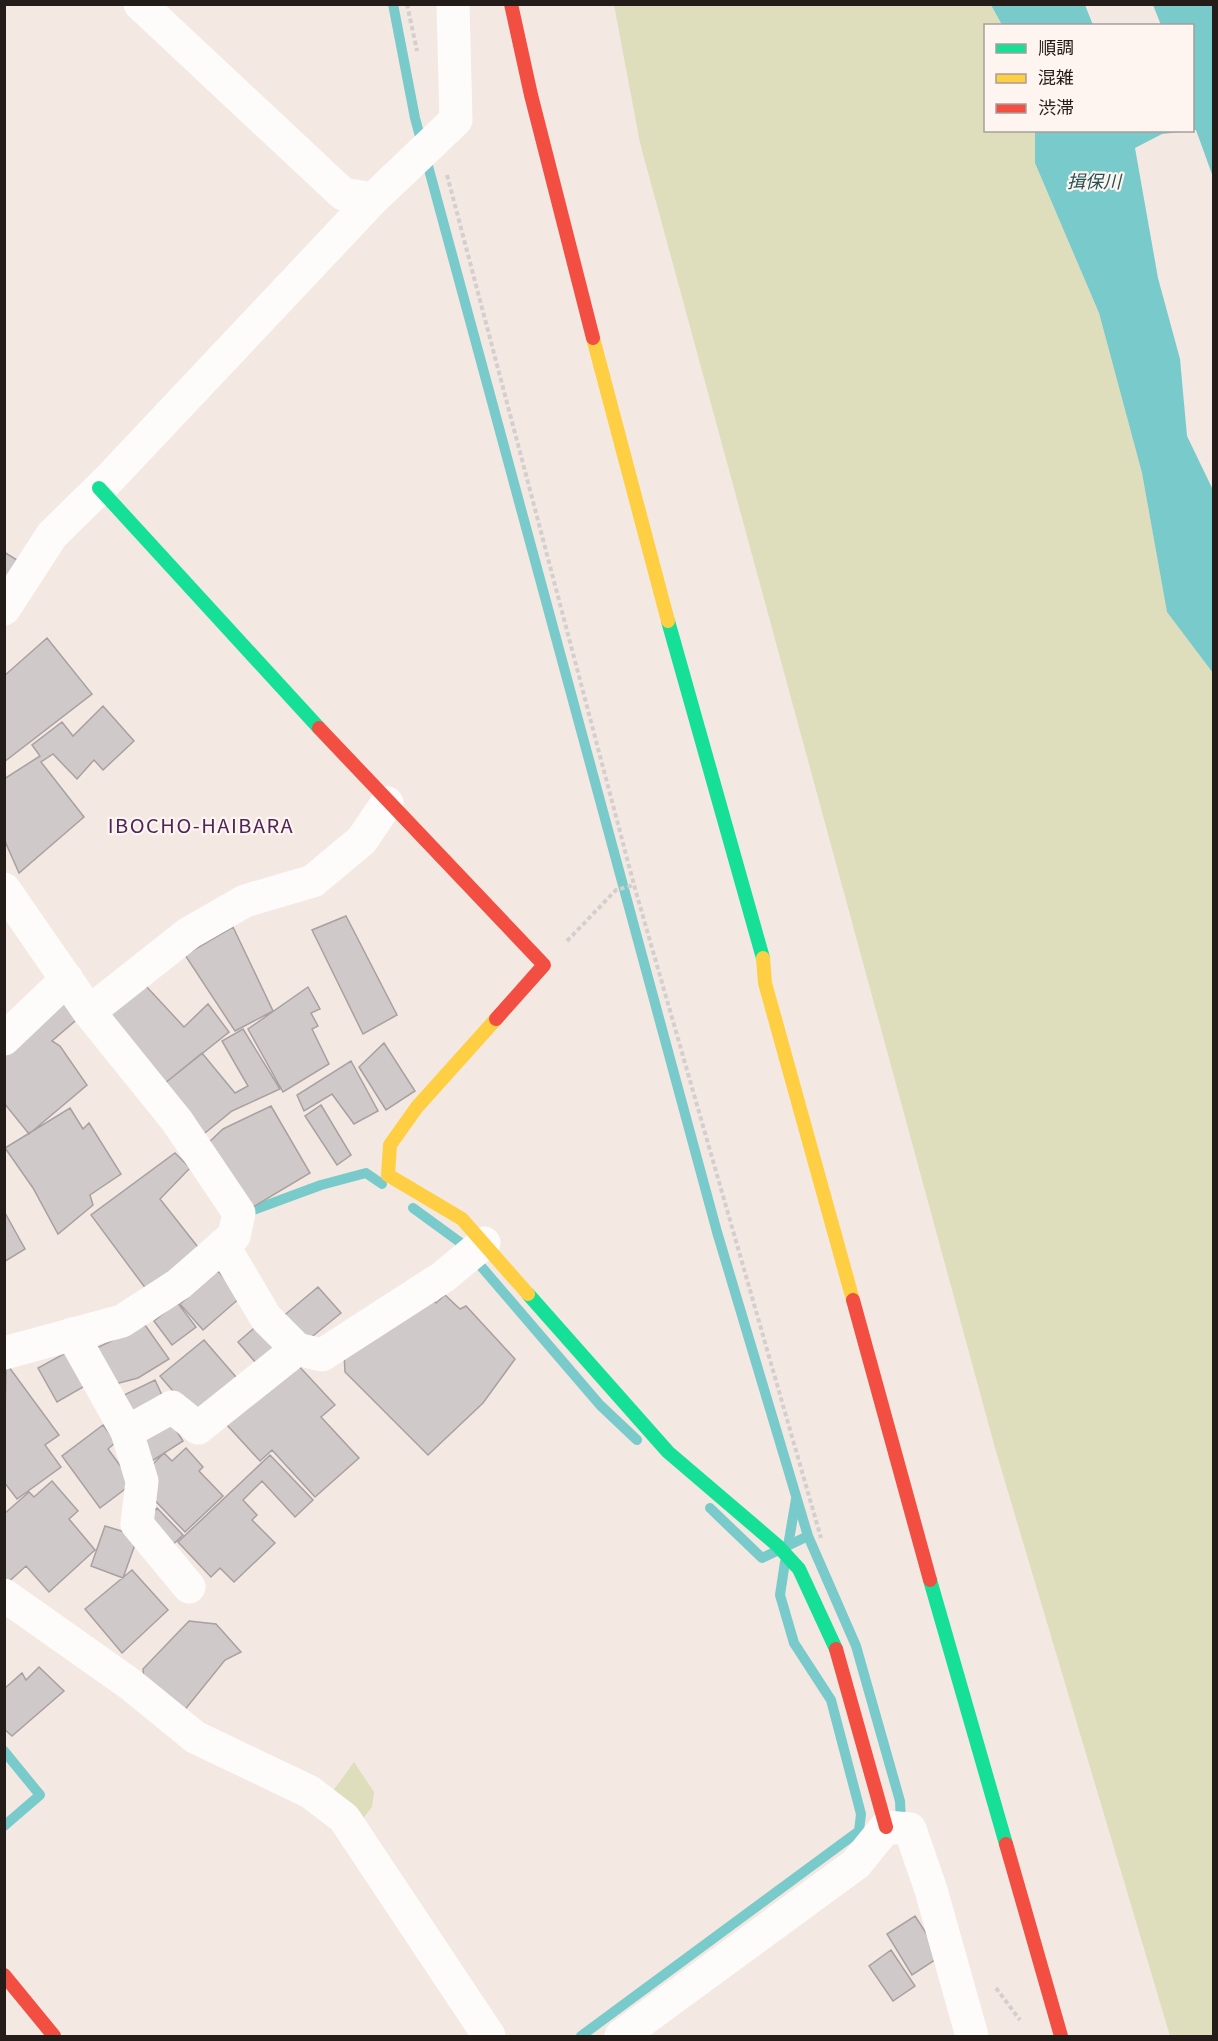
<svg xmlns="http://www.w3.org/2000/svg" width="1218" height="2041" font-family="Georgia,'Noto Sans JP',serif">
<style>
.green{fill:#dedebc}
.water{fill:#79caca}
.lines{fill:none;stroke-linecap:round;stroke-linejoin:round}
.stream{stroke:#79caca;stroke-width:10}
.building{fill:#d0c9c9;stroke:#a8a0a1;stroke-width:1.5}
.path{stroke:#d3cfce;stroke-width:4;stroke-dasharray:4.5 3;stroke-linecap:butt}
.street{stroke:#fdfcfb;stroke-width:33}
.fast{stroke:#16e098;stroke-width:14}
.slow{stroke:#ffcf43;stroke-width:14}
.jam{stroke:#f24e42;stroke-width:14}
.labels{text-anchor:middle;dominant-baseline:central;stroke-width:4.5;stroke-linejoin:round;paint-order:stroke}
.water-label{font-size:18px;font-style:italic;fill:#215455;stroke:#fef4f0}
.quarter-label{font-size:20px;letter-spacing:1.5px;fill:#502559;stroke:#fef4f0}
</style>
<rect width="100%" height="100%" fill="#f4e8e2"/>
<!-- green -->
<path class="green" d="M614,5H991L1002,25L986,26V130L1035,131V163L1099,313L1142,473L1167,611L1213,673V2036H1170L995,1448L640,143Z
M354,1762L374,1792L372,1807L361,1821L333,1791Z"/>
<!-- water -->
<path class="water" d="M991,5H1085L1093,25H1002Z
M1153,5H1213V177L1196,130H1193L1192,26L1161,25Z
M1035,131H1190L1162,134L1135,148L1158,278L1180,359L1187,436L1213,490V673L1167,612L1142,473L1099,313L1035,163Z"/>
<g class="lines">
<!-- stream -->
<path class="stream" d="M393,4L415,118L717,1232L808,1536L856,1646L900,1801L901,1823
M245,1208L248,1212L321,1185L366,1173L382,1184
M413,1208L461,1243L600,1405L637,1440
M710,1508L762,1558L808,1536
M788,1546L796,1499
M4,1751L40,1795L4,1826
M581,2036L859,1831L861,1814L831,1700L794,1643L780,1595L785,1562"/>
</g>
<!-- building -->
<path class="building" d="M4,552L17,560L4,581Z
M47,638L92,694L4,762V676Z
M103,706L134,741L103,770L94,760L77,779L53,754L41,762L84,817L19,873L4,839V779L40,756L32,745L62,722L73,736Z
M346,916L397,1015L363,1034L312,930Z
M233,927L273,1011L235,1031L185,955Z
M145,985L184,1027L208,1004L229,1032L165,1083L105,1012Z
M308,987L320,1009L311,1013L318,1026L312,1029L329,1064L283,1092L248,1029Z
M63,996L81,1016L52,1041L60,1046L87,1085L29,1134L4,1103V1048Z
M243,1029L280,1089L232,1111L200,1137L159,1088L202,1053L235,1093L248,1086L222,1041Z
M384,1043L415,1091L386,1110L359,1067Z
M351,1061L378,1111L354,1124L332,1094L304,1111L297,1095Z
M321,1105L351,1155L337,1165L305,1116Z
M271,1106L310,1173L253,1207L205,1146L223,1129Z
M70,1108L83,1129L89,1123L121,1174L90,1195L93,1205L58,1234L33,1188L5,1148Z
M175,1153L190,1168L160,1199L201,1251L149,1293L91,1215Z
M4,1211L25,1249L4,1262Z
M218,1271L241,1297L203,1330L180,1304Z
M318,1287L341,1313L303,1344L281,1318Z
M429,1294L436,1303L445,1295L460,1309L466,1306L515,1359L483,1403L428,1455L345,1372L344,1354Z
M177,1302L196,1327L172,1345L154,1321Z
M259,1324L283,1351L262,1370L238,1342Z
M145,1325L169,1359L138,1378L108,1386L88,1352Z
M204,1340L242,1384L199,1421L160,1376Z
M71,1350L90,1383L57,1402L38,1368Z
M6,1363L59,1435L45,1445L61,1467L17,1499L4,1482Z
M296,1363L335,1405L321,1417L359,1458L315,1497L272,1450L260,1461L227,1425Z
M155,1380L167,1406L136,1421L124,1395Z
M167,1416L183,1441L152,1461L136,1436Z
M103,1425L116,1442L108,1449L133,1483L100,1508L62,1456Z
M186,1448L203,1467L199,1471L223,1496L185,1532L143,1488V1474L164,1453L172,1461Z
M270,1455L313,1500L295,1517L262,1481L243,1500L257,1515L252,1520L275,1543L234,1582L220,1568L211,1577L178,1542Z
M52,1481L78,1511L69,1519L95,1550L49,1592L26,1566L5,1585L4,1514L29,1492L34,1497Z
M157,1508L183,1535L166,1551L141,1524Z
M105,1526L138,1536L123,1578L91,1566Z
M132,1570L168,1610L122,1653L85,1609Z
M189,1621L216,1624L241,1652L225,1660L179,1717L145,1692L143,1669Z
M39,1667L64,1691L12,1736L4,1729V1689L22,1673L26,1680Z
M915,1916L941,1956L912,1975L887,1934Z
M891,1950L915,1986L893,2001L869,1966Z"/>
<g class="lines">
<!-- path -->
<path class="path" d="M407,4L417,51
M447,175L634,885
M567,941L616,890L634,885L821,1538
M996,1988L1020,2020"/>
<!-- street -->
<path class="street" d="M140,4L343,194L373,199
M4,609L52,535L109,479L373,199L456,120L453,4
M4,889L89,1012L177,1121L239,1213L234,1236L179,1284L122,1321L4,1353
M89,1012L189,933L245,901L313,881L362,840L387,803
M4,1039L67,979
M223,1245L266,1318L297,1349L322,1355L443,1277L484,1243
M72,1334L127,1432L142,1481L137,1524L189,1587
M127,1432L172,1407L198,1428L297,1349
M4,1595L130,1684L195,1737L310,1792L344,1818L489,2036
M621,2036L856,1864L886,1827L910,1829L931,1890L972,2036"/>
<!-- fast -->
<path class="fast" d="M99,488L319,728
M668,621L763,958
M528,1294L668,1452L778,1546L799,1569L836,1649
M930,1580L1006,1844"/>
<!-- slow -->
<path class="slow" d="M593,338L668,621
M763,958L765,983L853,1300
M496,1019L417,1107L390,1145L388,1175L462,1219L528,1294"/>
<!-- jam -->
<path class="jam" d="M511,4L531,95L593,338
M319,728L544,965L496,1019
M853,1300L930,1580
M836,1649L886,1827
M1006,1844L1061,2036
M4,1975L54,2036"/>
</g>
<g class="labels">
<!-- water labels -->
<g class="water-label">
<text x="1094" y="180">揖保川</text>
</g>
<!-- quarter labels -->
<g class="quarter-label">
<text x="201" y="824">IBOCHO-HAIBARA</text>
</g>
</g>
<!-- border -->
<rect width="1218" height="2041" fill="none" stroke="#241c18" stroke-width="12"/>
<!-- legend -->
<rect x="984" y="24" width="210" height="108" fill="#fef4f0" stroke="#a79e9a" stroke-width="1.5"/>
<rect x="996" y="44" width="30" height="9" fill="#16e098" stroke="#a79e9a" stroke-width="1.5"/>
<text x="1038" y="54" font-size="18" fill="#241c18">順調</text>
<rect x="996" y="74" width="30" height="9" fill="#ffcf43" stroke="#a79e9a" stroke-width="1.5"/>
<text x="1038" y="84" font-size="18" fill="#241c18">混雑</text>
<rect x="996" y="104" width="30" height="9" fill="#f24e42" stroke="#a79e9a" stroke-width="1.5"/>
<text x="1038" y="114" font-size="18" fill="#241c18">渋滞</text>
</svg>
